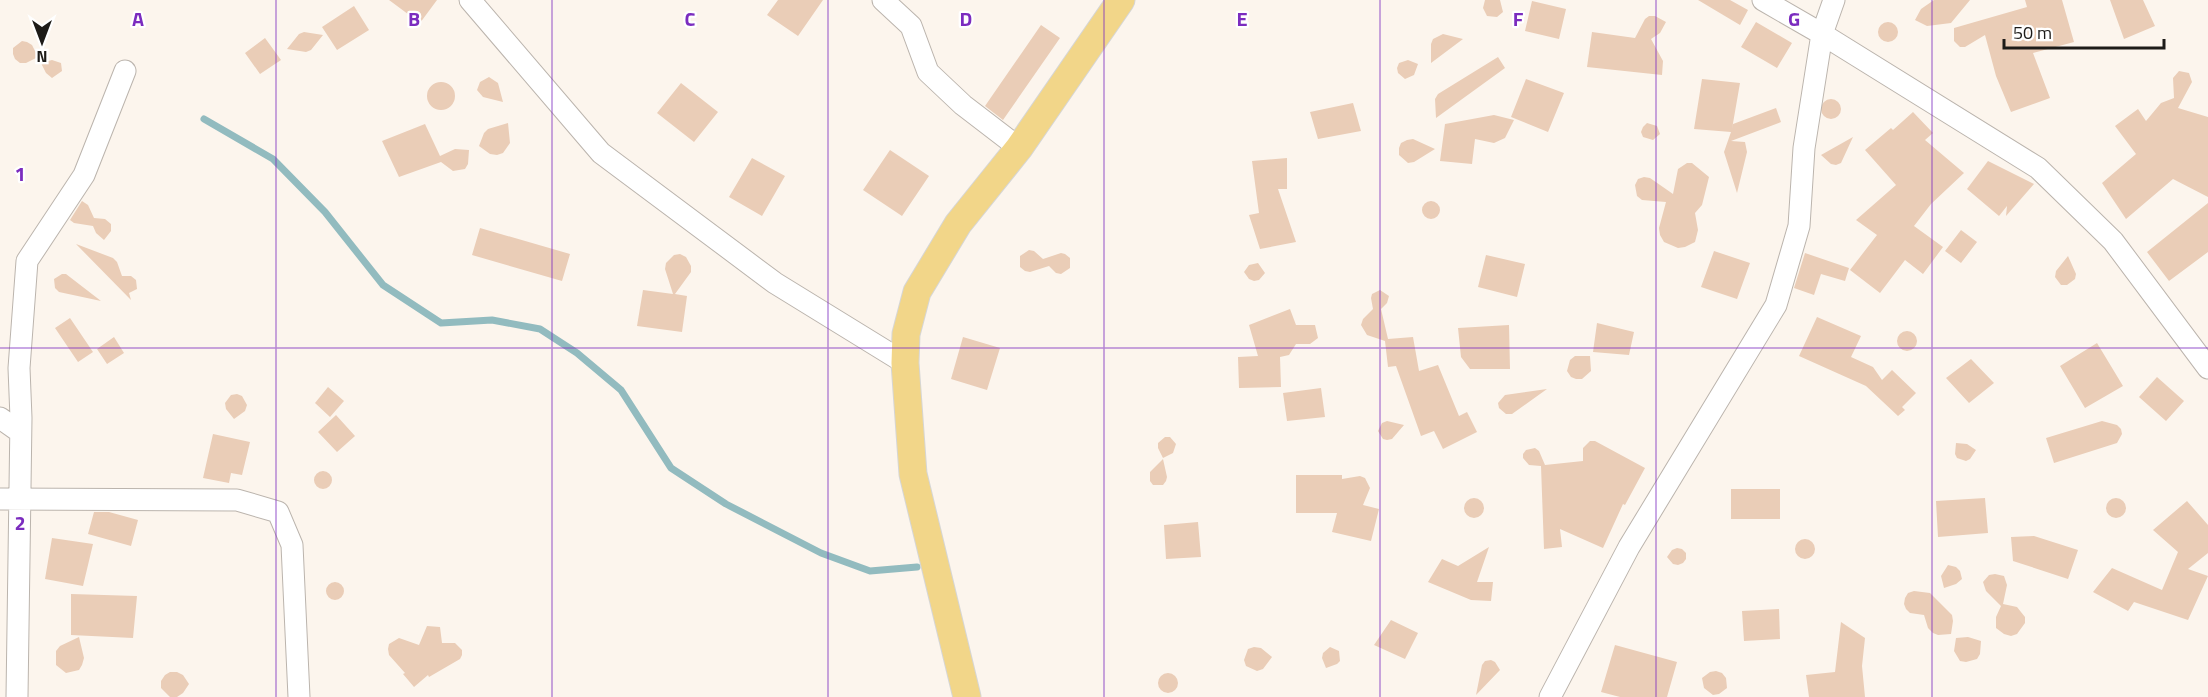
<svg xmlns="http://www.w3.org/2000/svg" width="2208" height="697" font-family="'Titillium Web',sans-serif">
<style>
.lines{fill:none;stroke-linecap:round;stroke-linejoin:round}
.stream{stroke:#92bbbf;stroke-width:7}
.building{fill:#eacdb7}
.minor-casing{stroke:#bbb4ad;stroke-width:23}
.major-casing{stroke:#d6d6d5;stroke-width:29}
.minor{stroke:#fff;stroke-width:21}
.major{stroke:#f2d689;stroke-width:27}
.grid{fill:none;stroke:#7b2cbf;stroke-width:1.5;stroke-opacity:0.55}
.grid-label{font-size:20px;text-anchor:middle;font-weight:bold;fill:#7b2cbf;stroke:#fff;stroke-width:4.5;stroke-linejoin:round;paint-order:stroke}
</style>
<rect width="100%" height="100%" fill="#fcf5ed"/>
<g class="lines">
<!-- stream -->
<path class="stream" d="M204,119L273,159L325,212L383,285L441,323L492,320L540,329L577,353L621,390L671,468L726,504L821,553L870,571L917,567"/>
</g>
<!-- building -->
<path class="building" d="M389,0H437L420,23Z
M778,0H823L798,36L767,15Z
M1485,0H1500L1503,12L1497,17L1487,16L1483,8Z
M1698,0H1730L1748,10L1740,25Z
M1934,0H1970L1951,23L1927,26L1915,20L1921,9Z
M2025,0H2062L2074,42L2033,53L2050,98L2011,112L1996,76L1985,35L1965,47H1960L1954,41V28L2027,7Z
M2110,0H2143L2155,26L2124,39Z
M1532,1L1566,9L1559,39L1525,31Z
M354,6L369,30L337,50L322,27Z
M1649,16H1655L1666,22L1660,33L1651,39L1663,61L1662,75L1587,67L1592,32L1635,38L1645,19Z
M1878 32a10 10 0 1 1 20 0a10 10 0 1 1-20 0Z
M1756,22L1792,43L1777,68L1741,47Z
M1041,25L1060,38L1003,120L985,106Z
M304,32L323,35L311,50L306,52L287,49L299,34Z
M1443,34L1463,39L1431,63V44L1433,39Z
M265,38L281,60L260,74L245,53Z
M22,41L27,42L32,45L38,57L26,63H20L15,59L13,54V48Z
M1498,57L1505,68L1436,118L1435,99L1438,94Z
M52,60L61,63L62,71L52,78L46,73L41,63Z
M1408,60L1418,64L1414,75L1405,79L1398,73L1397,68L1399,63Z
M2179,71L2189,73L2192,82L2178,108L2208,117V197L2173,179L2126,219L2102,183L2136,154L2115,126L2138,109L2146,121L2161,103L2174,98L2173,78Z
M489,77L498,83L503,102L483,97L477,90L480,82Z
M1526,79L1564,93L1548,132L1511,117Z
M1702,79L1740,83L1732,129L1733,124L1776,108L1781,122L1731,141L1745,142L1747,152L1737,193L1724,152L1731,132L1694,129Z
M427 96a14 14 0 1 1 28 0a14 14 0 1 1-28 0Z
M681,83L718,112L694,142L657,113Z
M1821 109a10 10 0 1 1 20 0a10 10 0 1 1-20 0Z
M1353,103L1361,131L1318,139L1310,112Z
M1913,112L1933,133L1925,140L1964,173L1931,204L1914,226L1943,247L1923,274L1905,260L1880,293L1850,270L1877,235L1856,220L1896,185L1865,150L1891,128L1893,130Z
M1494,115L1514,120L1505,138L1494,143L1475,139L1472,164L1440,161L1445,124Z
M508,123L510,143L503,153L497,155L490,154L479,146L484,133L488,129Z
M1647,123L1657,126L1660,134L1653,140L1643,137L1641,132L1643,127Z
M425,124L440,156L455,149L469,150L468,164L465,169L453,171L441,162L399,177L382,141Z
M1853,137L1841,163L1836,165L1831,164L1821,155Z
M1413,139L1435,149L1414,162L1408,163L1399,155V148L1401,143L1407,140Z
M890,150L929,176L902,216L863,190Z
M752,158L785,176L762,216L729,197Z
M1287,158V189H1278L1296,242L1260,249L1249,215L1259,213L1252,161Z
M1988,161L2034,184L2006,216L2007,206L1999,216L1967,189Z
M1687,163H1692L1709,177L1702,205L1695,213L1698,230L1695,242L1685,247L1678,248L1664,242L1660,235L1659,228L1666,202L1642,200L1637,196L1635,185L1638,179L1644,177L1650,178L1673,194L1678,169Z
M82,201L88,205L94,218L105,219L111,224V231L104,240L96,233L93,226L74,223L70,220Z
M1422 210a9 9 0 1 1 18 0a9 9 0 1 1-18 0Z
M2208,203V252L2169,281L2147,252Z
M480,228L570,254L562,281L472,255Z
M1961,230L1977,242L1961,263L1945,251Z
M76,244L113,258L117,262L122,276H131L136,280L137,289L129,293L131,300Z
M1029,250L1034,251L1043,259L1061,253L1065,254L1070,258V268L1061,274L1056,273L1049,266L1030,272L1025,271L1020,267V256Z
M1714,251L1750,263L1737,299L1701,287Z
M1805,253L1849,268L1845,281L1821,274L1814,295L1794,288Z
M680,254L686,257L691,266V272L675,294L687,296L682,332L637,326L643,290L673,294L665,269L666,263L674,255Z
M1486,255L1525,264L1517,297L1478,287Z
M2068,256L2076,274L2075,279L2067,285H2061L2055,277L2056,271Z
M1258,263L1265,273L1259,280L1254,281L1249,279L1244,272L1249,265Z
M62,274H66L101,301L59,292L55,288L54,279Z
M1380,290L1389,296L1387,303L1381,309L1388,339L1413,337L1419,371L1438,365L1459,416L1467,412L1477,432L1443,449L1434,431L1421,436L1396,366L1388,367L1385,341L1367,335L1361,325L1363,319L1373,309L1371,298L1372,294Z
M1290,309L1296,325H1315L1318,338L1310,344H1296L1289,355L1280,357L1281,387L1239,388L1238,357L1258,356L1249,325Z
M1817,317L1861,336L1851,357L1873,367L1882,380L1892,370L1916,393L1902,407L1905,410L1898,416L1866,386L1799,356Z
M70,318L93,352L78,362L55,328Z
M1597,323L1634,332L1629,355L1593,352Z
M1509,325L1510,369H1470L1461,357L1458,328Z
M1897 341a10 10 0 1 1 20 0a10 10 0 1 1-20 0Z
M114,337L124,353L107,364L97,349Z
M963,337L1000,348L987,390L951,379Z
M2097,343L2123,386L2085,408L2060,366Z
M1575,356H1590L1591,371L1582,379H1576L1571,377L1567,371L1570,360Z
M1971,359L1994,383L1969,403L1946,378Z
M2157,377L2184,401L2166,421L2139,397Z
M328,387L344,401L330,417L315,403Z
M1321,388L1325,417L1287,421L1283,393Z
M1547,389L1512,414H1506L1499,408L1498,403L1505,395Z
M237,394L242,396L247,405L245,411L234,419L226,409L225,403L231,395Z
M336,415L355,436L337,452L318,432Z
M1387,421L1404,425L1392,439L1387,440L1383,439L1378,431L1382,423Z
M2102,421L2117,425L2121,429L2122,434L2117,443L2054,463L2046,438Z
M213,434L250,442L242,475L231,473L229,483L203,478Z
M1165,437H1170L1176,444L1173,453L1163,458L1158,448V443Z
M1590,441H1595L1645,468L1625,505L1623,504L1603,548L1560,529L1562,547L1544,549L1541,466L1529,465L1523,458V454L1526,450L1535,448L1539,451L1545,465L1583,461V448Z
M1956,443L1967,444L1976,450L1970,459L1966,461L1957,458L1955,454Z
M1163,459L1167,477L1166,481L1163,485H1153L1150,481V472Z
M314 480a9 9 0 1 1 18 0a9 9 0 1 1-18 0Z
M1296,475H1342V479L1360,476L1365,478L1370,488L1363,505L1379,509L1371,541L1332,532L1337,513H1296Z
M1731,489H1780V519H1731Z
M1464 508a10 10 0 1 1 20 0a10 10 0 1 1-20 0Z
M1985,498L1988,533L1938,537L1936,501Z
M2106 508a10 10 0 1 1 20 0a10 10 0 1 1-20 0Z
M2187,501L2208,525V553L2188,569L2208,576L2188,620L2134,602L2128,611L2093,592L2112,568L2162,590L2178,552L2153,530Z
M94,512H109L138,520L131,546L88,534Z
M1198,522L1201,557L1166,559L1164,525Z
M2034,536L2078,550L2068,579L2013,561L2011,537Z
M52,538L93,544L83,586L45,579Z
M1795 549a10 10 0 1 1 20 0a10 10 0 1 1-20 0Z
M1489,547L1477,582H1493L1491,601L1471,600L1428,582L1442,559L1458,566Z
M1677,548L1682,549L1686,553V559L1683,563L1678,565L1673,564L1667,557L1672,550Z
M1948,565L1956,567L1960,571L1962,579L1956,584L1944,588L1941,576Z
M1995,574L2004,576L2007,585L2003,604L2017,607L2025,617V623L2017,634L2011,636L2004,634L1996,628V617L2001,606L1986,591L1983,582L1989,575Z
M326 591a9 9 0 1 1 18 0a9 9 0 1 1-18 0Z
M1914,591L1930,593L1952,615L1953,621L1951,634L1938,635L1933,633L1928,628L1924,615L1910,613L1906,609L1904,604L1905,598L1908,593Z
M71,594L137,596L133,638L71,635Z
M1779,609L1780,639L1744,641L1742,611Z
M1391,620L1418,633L1405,659L1374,645Z
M1841,622L1865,638L1862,666L1865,697H1809L1806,675L1835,672Z
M427,626L440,627L442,643H455L462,650V655L460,659L429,677L428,675L414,687L403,674L405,673L389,655L388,649L389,644L399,638L419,645Z
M79,637L84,658L82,665L79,670L66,673L56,665V651L60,646Z
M1968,637L1981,641L1980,654L1977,659L1966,662L1960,661L1954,651L1956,638Z
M1615,645L1677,662L1667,697H1620L1601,692Z
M1254,647L1261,648L1272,657L1263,669L1257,671L1246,666L1244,660L1248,649Z
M1330,647L1339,651L1340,661L1337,664L1326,668L1322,658L1323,653Z
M1491,660L1495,662L1500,670L1476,695L1482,665L1485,661Z
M1716,671L1722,673L1726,678L1727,688L1719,694L1713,695L1704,688L1702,678L1710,672Z
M170,672H177L183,675L189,684L183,693L177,697H170L161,688V681L165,675Z
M1158 683a10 10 0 1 1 20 0a10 10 0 1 1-20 0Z"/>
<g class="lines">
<defs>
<path id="minor" d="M470,0L601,153L775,283L905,363
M883,0L911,26L928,72L963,105L1019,148
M1763,0L1822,34L2038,168L2113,241L2208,368
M0,418L20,432
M0,499L237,500L278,512L292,545L299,697
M17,697L21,418L19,368L27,261L84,175L125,71
M1550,697L1629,547L1776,305L1799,226L1804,148L1822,34L1834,0"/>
<path id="major" d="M967,697L913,474L905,363L906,334L917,292L958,224L1019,148L1121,0"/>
</defs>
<!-- minor casing -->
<use href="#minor" class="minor-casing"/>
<!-- major casing -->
<use href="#major" class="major-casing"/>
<!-- minor -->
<use href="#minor" class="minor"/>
<!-- major -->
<use href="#major" class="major"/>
</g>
<!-- grid -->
<path class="grid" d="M276,0V697M552,0V697M828,0V697M1104,0V697M1380,0V697M1656,0V697M1932,0V697M0,348H2208"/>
<g class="grid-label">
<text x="138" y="26">A</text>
<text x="414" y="26">B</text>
<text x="690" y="26">C</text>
<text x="966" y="26">D</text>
<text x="1242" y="26">E</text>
<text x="1518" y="26">F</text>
<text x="1794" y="26">G</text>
<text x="20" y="181">1</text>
<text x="20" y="530">2</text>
</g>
<!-- north arrow -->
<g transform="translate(42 42) rotate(180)" stroke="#ffffff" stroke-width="4.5" paint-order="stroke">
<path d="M0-4.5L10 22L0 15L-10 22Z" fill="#1d1b18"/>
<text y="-9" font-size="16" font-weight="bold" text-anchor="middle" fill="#1d1b18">N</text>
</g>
<!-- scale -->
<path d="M2004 39v9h160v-9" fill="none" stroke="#1d1b18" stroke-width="3"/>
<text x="2013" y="39" font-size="18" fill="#1d1b18" stroke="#ffffff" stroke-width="4.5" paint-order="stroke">50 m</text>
</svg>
